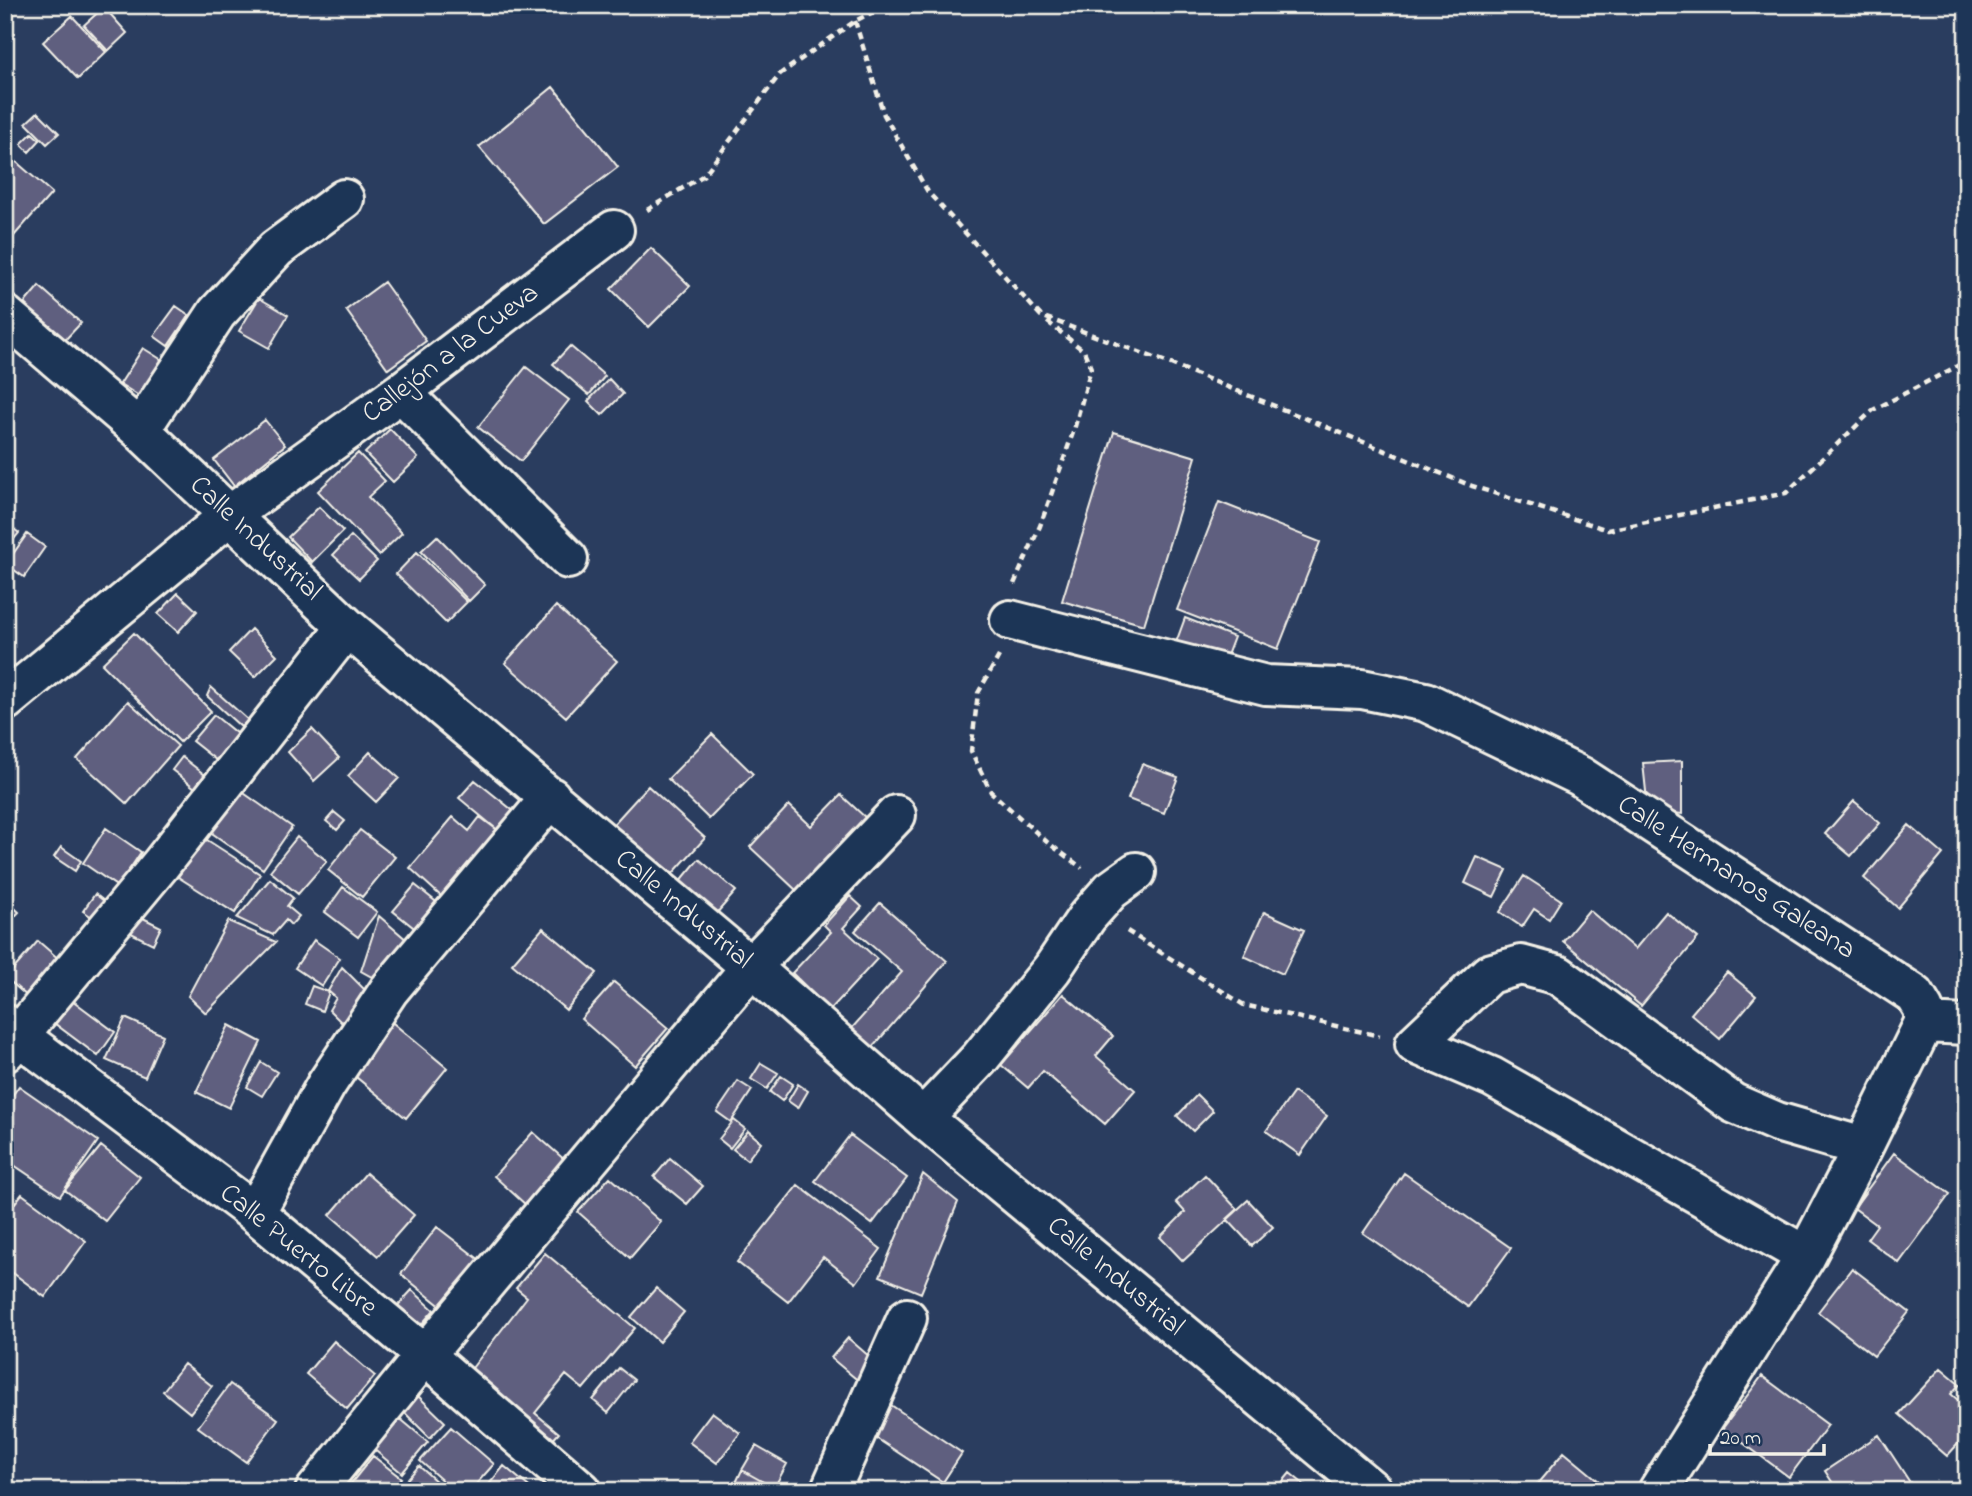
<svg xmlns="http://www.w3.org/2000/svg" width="1972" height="1496" font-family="'Indie Flower',sans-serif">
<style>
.building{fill:#5f5e7f;stroke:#f4f1e8;stroke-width:2}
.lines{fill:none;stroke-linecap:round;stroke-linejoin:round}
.street-casing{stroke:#f4f1e8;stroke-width:44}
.path{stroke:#f4f1e8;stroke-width:4.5;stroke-dasharray:7 5;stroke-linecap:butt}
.street{stroke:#1d3557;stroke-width:38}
.labels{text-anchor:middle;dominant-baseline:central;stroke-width:5;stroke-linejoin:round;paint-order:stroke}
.street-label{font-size:28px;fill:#f4f1e8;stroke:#1d3557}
</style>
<rect width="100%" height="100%" fill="#2a3d5f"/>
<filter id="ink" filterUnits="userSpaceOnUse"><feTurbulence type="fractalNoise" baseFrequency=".0143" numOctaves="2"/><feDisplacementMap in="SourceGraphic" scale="14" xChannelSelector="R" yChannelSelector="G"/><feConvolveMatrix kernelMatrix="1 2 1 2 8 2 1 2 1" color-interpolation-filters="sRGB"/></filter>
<g filter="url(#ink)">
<!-- building -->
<path class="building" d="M104,7L127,33L108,51L84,25Z
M72,16L106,52L78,79L43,42Z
M553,87L618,167L544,224L479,147Z
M38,112L59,133L47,144L26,123Z
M32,133L40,140L29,152L21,144Z
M5,152L52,193L5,246Z
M651,248L690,286L649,327L611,289Z
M384,282L426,341L388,369L346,310Z
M39,286L81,323L64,341L23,305Z
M259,298L288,315L269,348L239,331Z
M176,306L189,315L168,346L154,336Z
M570,346L605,376L589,395L553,364Z
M143,348L162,360L139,396L120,384Z
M526,367L569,400L521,461L478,427Z
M609,379L623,394L602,415L588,401Z
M265,420L285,445L234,486L214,460Z
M390,429L418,458L393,482L365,453Z
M1114,432L1196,457L1144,625L1062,601Z
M358,453L385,481L368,497L402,533L379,555L318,491Z
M1219,502L1320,542L1278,649L1177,610Z
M319,507L343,531L312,562L288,537Z
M5,522L19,533L5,550Z
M27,534L45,547L24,577L6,564Z
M351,536L377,561L359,579L333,555Z
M437,536L485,585L469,601L421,551Z
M417,552L467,602L446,623L396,574Z
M178,593L197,611L178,632L158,614Z
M556,606L617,661L566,717L505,663Z
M1185,618L1234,637L1223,666L1174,648Z
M251,629L277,655L255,677L229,652Z
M134,633L211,711L180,742L102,664Z
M211,687L248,720L241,727L207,696Z
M128,701L178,746L127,804L77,759Z
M214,715L242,738L221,764L192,741Z
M312,729L339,758L314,781L288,752Z
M712,734L753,774L709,819L668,779Z
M370,752L399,778L376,802L348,776Z
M182,757L205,775L195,788L172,770Z
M1682,761V814L1648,810L1643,763Z
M1142,764L1178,777L1164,813L1128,799Z
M475,780L516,813L500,832L459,798Z
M648,786L705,838L666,881L609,829Z
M238,789L292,827L263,869L209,831Z
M841,795L866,818L797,891L750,847L789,805L811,826Z
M1854,801L1880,823L1851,856L1825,834Z
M334,812L345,821L337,830L326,821Z
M453,817L469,831L480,817L500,832L444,899L410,868Z
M1909,825L1943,854L1898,908L1864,878Z
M106,828L141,852L118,887L83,863Z
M360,830L395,857L362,897L328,870Z
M297,837L327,861L298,894L270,871Z
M204,838L260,874L235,913L178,877Z
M61,847L81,861L75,871L54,857Z
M1477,857L1507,870L1494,897L1465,883Z
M699,859L736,891L709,922L673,890Z
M1524,876L1561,900L1549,919L1534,909L1522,927L1500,912Z
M270,879L293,898L287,906L299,916L291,925L286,920L273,935L237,918Z
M415,885L440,905L418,931L393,911Z
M343,887L377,912L358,937L325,912Z
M95,894L109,905L98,921L83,911Z
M850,896L862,907L843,928L877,959L830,1010L792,973L831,932L824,925Z
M5,899L19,912L5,927Z
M880,903L947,961L866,1055L844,1037L902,972L855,931Z
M1589,910L1635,949L1666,912L1698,938L1641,1006L1563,941Z
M1264,912L1304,930L1283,974L1244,956Z
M139,916L161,927L153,944L131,933Z
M379,916L408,941L379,981L361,971Z
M228,921L276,942L206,1013L188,996Z
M543,928L597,973L566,1010L512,964Z
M314,940L340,958L322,986L295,968Z
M38,941L60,960L28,997L6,978Z
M342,967L367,992L344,1025L329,1010L336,998L328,991Z
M1727,972L1756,996L1720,1039L1691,1014Z
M614,982L668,1028L635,1066L581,1019Z
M312,986L329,992L322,1011L305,1004Z
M1063,994L1113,1036L1096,1056L1135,1090L1105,1124L1043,1071L1028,1088L1001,1065Z
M68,997L115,1032L98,1056L50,1020Z
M125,1018L163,1035L145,1077L106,1060Z
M387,1018L447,1068L406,1118L345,1068Z
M229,1025L261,1042L229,1108L196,1092Z
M261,1062L277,1072L262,1096L247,1087Z
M761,1063L778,1073L767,1089L751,1079Z
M781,1076L793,1084L782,1101L770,1092Z
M738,1081L752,1090L731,1122L717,1112Z
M798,1084L808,1091L798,1108L788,1101Z
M19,1086L98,1141L60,1196L5,1159V1106Z
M1294,1092L1327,1116L1300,1155L1266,1131Z
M1197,1095L1213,1111L1193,1131L1177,1116Z
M734,1120L745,1129L730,1148L719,1139Z
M748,1131L761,1142L747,1160L733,1149Z
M533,1132L566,1161L526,1205L494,1176Z
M850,1135L907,1178L872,1224L815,1181Z
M101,1146L140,1177L105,1221L65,1190Z
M1894,1153L1950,1194L1899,1263L1867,1239L1877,1225L1854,1208Z
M670,1158L703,1186L687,1204L654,1177Z
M366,1173L414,1215L378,1256L330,1215Z
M1404,1173L1511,1248L1468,1307L1363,1233Z
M923,1174L958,1202L921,1293L880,1276Z
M1205,1175L1238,1210L1183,1261L1160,1237L1185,1212L1176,1202Z
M610,1177L661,1222L630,1258L578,1212Z
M798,1185L881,1249L856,1283L823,1257L788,1302L737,1262Z
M22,1194L86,1241L45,1297L5,1267V1216Z
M1248,1200L1273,1227L1252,1246L1227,1219Z
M437,1227L481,1261L443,1308L401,1274Z
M545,1253L635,1328L583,1389L566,1375L535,1413L559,1433L550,1443L469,1372L527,1297L516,1288Z
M1852,1268L1909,1312L1874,1356L1818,1312Z
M656,1288L684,1312L659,1342L631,1317Z
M412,1290L434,1310L413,1334L390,1314Z
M848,1338L878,1364L861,1383L831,1358Z
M334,1341L375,1376L347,1409L306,1374Z
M184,1364L212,1386L190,1413L163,1391Z
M619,1368L634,1380L608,1413L593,1400Z
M1941,1368L1960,1384L1951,1394L1967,1408V1434L1947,1456L1899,1414Z
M1762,1376L1828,1425L1789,1477L1723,1428Z
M230,1384L278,1419L246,1462L198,1427Z
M417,1395L445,1422L430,1438L402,1410Z
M882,1399L962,1453L943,1482L870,1434Z
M712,1412L740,1433L717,1463L689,1442Z
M397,1416L428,1442L402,1473L371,1447Z
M451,1427L494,1464L470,1491H454L420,1461Z
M1879,1435L1911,1484L1901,1491H1838L1825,1471Z
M756,1446L787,1464L774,1488L742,1470Z
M1564,1452L1611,1491H1545L1537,1484Z
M373,1456L401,1478L390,1491H345Z
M419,1466L447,1491H406L401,1486Z
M504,1466L534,1491H489L486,1488Z
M742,1470L774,1488L783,1491H732Z
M1290,1473L1312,1491H1275Z"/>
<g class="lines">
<defs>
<path id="street" d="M5,315L140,430L347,627L751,967L923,1118L1373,1491
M401,392L568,559
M140,430L217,313L276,249L344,199
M1010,620L1266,685L1362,689L1426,702L1580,776L1915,995L1924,1010V1023L1863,1147L1806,1256L1658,1491
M5,701L230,515L401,392L614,230
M1924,1023L1967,1025
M5,1024L19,1036L255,1213L425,1355L582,1491
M5,1052L161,864L347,627
M923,1118L980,1058L1052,969L1087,917L1111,890L1136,872
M255,1213L326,1085L389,990L551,797
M1806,1256L1492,1077L1415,1044L1489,974L1521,965L1558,975L1733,1103L1777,1122L1863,1147
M315,1491L425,1355L751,967L896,815
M830,1491L907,1318"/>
</defs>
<!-- street casing -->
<use href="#street" class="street-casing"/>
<!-- path -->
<path class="path" d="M855,21L884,115L928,192L1041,316L1166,362L1472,486L1608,530L1786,493L1873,410L1967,361
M647,210L704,175L780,74L855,21L887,5
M1014,584L1040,526L1074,430L1091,368L1084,351L1044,319
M999,656L978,693L971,751L991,792L1047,842L1082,868
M1127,931L1244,1005L1380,1036"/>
<!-- street -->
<use href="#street" class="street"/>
</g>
</g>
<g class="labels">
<!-- street labels -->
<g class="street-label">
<text transform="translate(451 354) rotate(-37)">Callejón a la Cueva</text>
<text transform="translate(255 539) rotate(43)">Calle Industrial</text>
<text transform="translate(1736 878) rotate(33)">Calle Hermanos Galeana</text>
<text transform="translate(683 910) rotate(40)">Calle Industrial</text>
<text transform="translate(298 1251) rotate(39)">Calle Puerto Libre</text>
<text transform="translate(1115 1277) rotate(40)">Calle Industrial</text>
</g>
</g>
<!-- margin -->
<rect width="1972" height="1496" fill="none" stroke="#1d3557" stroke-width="28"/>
<rect x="14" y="14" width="1944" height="1468" fill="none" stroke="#f4f1e8" stroke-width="2.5" filter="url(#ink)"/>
<!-- scale -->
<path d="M1710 1444v10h114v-10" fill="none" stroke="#f4f1e8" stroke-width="3.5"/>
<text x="1720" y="1444" font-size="21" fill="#f4f1e8" stroke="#1d3557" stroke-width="5" paint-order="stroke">20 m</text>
</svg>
